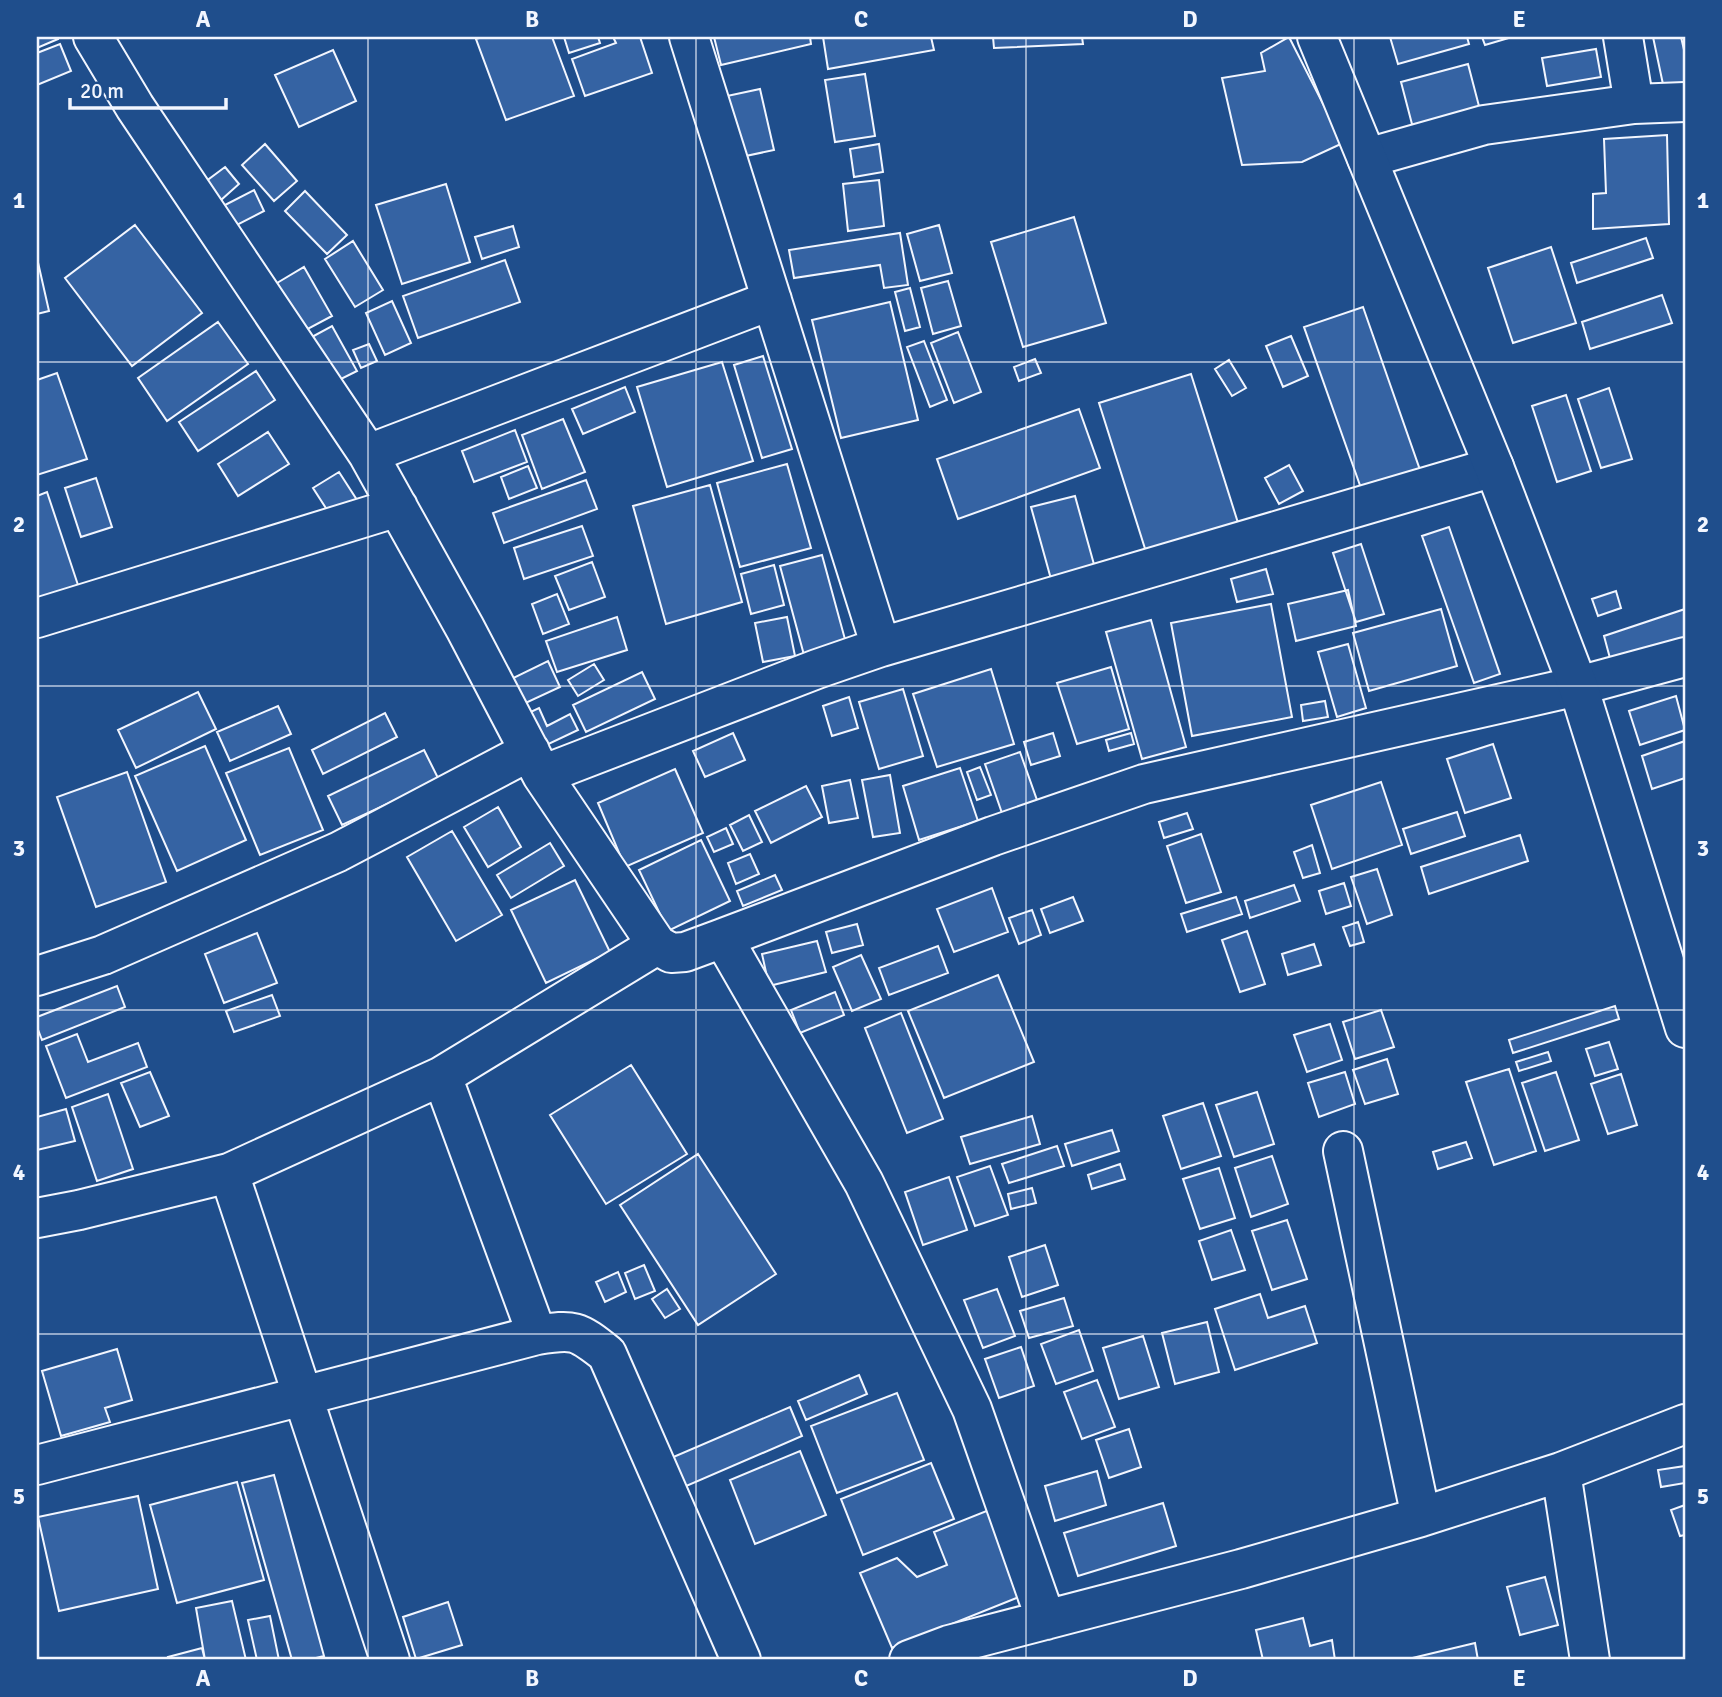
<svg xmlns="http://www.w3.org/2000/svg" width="1722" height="1697" font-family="Signika,sans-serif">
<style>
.building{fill:#3563a3;stroke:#f2f6ff;stroke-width:2}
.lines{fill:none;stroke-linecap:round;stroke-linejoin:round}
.street-casing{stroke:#f2f6ff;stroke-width:42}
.secondary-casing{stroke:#f2f6ff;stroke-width:42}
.street{stroke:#1f4e8c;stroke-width:38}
.secondary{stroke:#1f4e8c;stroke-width:38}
.grid{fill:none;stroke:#f2f6ff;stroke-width:2;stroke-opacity:0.55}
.neatline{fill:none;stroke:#f2f6ff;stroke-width:2.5}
.grid-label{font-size:23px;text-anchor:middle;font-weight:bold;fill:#f2f6ff}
</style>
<rect width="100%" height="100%" fill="#1f4e8c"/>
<!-- building -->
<path class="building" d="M37,37H58V39L37,48Z
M482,37H552L574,96L506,120L476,39Z
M564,37H598L600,43L569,53Z
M613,37H640L652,73L585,96L572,59L616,43Z
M714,37H810L811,44L721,65Z
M823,37H931L934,50L828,69Z
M993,37H1082L1083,44L994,48Z
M1289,37L1343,143L1302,162L1242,165L1222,78L1265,71L1261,53Z
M1390,37H1467L1469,44L1398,64Z
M1482,37H1512L1485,45Z
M1653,37H1681L1685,54V85L1664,89Z
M60,44L71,71L37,85V53Z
M1596,49L1601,77L1547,86L1542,58Z
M333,50L356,101L299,127L275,75Z
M1468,64L1480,110L1413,128L1401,82Z
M865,74L875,136L835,142L825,80Z
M760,89L774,150L741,157L727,96Z
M1667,135L1669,224L1593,229V194L1606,193L1604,139Z
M265,144L297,181L274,201L242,165Z
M879,144L883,172L854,177L850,149Z
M225,167L239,184L221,200L205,182Z
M879,180L884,226L848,231L843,184Z
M446,184L470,262L402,284L376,205Z
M254,190L264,211L235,226L225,205Z
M305,191L347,235L327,254L285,211Z
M1074,217L1106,323L1023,347L991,242Z
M135,225L202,313L132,366L65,278Z
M939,225L952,273L920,281L907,234Z
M513,226L519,247L482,259L475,237Z
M900,233L908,285L884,288L880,265L794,278L789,250Z
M1646,238L1653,258L1577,283L1571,263Z
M353,241L383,290L355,307L325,259Z
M1551,247L1576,323L1513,343L1488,268Z
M37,258L49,311L37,314Z
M505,260L520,302L418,338L403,296Z
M304,267L332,316L304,331L277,283Z
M948,281L961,326L933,334L921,288Z
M910,288L920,327L905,331L895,292Z
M1662,295L1672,323L1590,349L1582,322Z
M392,301L411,343L385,355L366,313Z
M890,302L918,420L841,438L812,320Z
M1363,307L1420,470L1362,491L1304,327Z
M218,322L248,364L167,421L138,378Z
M332,326L357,371L335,382L310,338Z
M958,332L981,392L954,403L931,343Z
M1291,336L1308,376L1283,387L1266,346Z
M924,341L947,400L930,407L907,347Z
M369,344L377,361L361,368L353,350Z
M763,356L792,449L762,458L734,365Z
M1035,359L1041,373L1019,381L1014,367Z
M1229,360L1246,388L1232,396L1215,369Z
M722,362L753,461L667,487L637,387Z
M256,371L275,400L198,451L179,422Z
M57,373L87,459L37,475V380Z
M1191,374L1239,526L1147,555L1099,403Z
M625,387L635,412L583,434L572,409Z
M1609,388L1632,459L1601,468L1578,399Z
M1566,395L1591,471L1557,482L1532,406Z
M1079,409L1100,468L958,519L937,459Z
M563,419L585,472L542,489L522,435Z
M515,430L527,462L474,482L462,451Z
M268,432L289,464L238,496L218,464Z
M787,464L811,548L740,567L717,483Z
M1289,465L1303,491L1279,504L1265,478Z
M528,466L537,488L509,499L501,477Z
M339,472L357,500L331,516L313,488Z
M96,478L112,527L81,537L65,488Z
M586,480L597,509L504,543L493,513Z
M710,485L742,602L666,624L633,506Z
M47,492L78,585L37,599V496Z
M1075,496L1095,568L1051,579L1031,507Z
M582,526L593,556L524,579L514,548Z
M1449,527L1500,674L1474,683L1422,536Z
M1361,544L1384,614L1356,622L1333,553Z
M822,555L846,643L804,655L780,566Z
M592,562L605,597L569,610L555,576Z
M774,565L784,605L751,614L741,574Z
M1266,569L1273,594L1237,602L1231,579Z
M1348,590L1356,626L1296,641L1288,604Z
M1616,591L1621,608L1598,616L1592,599Z
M557,594L569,624L543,634L532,604Z
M1271,604L1292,717L1192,736L1171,623Z
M1441,609L1457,666L1369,691L1353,633Z
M1685,609V638L1611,662L1604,636Z
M617,617L627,650L557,672L546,641Z
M787,617L795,656L763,662L755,623Z
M1151,620L1186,747L1142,759L1106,632Z
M1348,644L1366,708L1337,717L1318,652Z
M548,661L560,687L517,707L505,682Z
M594,664L604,680L578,696L568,680Z
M1111,667L1129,729L1077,744L1057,683Z
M991,669L1014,744L937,767L913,694Z
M642,672L655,699L586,732L573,705Z
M903,689L923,756L879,769L859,702Z
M198,692L216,729L136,768L118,730Z
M1676,696L1685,730L1640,745L1629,711Z
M849,697L858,728L832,736L823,706Z
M1325,701L1328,717L1303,721L1301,705Z
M278,706L291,734L230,761L217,732Z
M539,708L547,726L570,714L578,730L538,749L522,716Z
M385,713L397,737L323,774L312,750Z
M733,733L745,760L705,777L693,751Z
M1053,733L1060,756L1031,765L1024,742Z
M1131,733L1134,744L1109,751L1106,740Z
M1685,741V778L1652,789L1642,756Z
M1493,744L1511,798L1465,813L1447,759Z
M205,746L246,840L177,871L135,776Z
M289,748L323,830L260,855L226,773Z
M424,750L439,780L342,825L328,796Z
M1020,752L1038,803L1003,816L985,764Z
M980,767L991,795L977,800L967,772Z
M960,768L978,821L919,840L903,786Z
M675,769L703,833L625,867L598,803Z
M127,772L166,882L96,907L57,797Z
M890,775L900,833L873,837L862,780Z
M850,780L858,818L829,823L822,786Z
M1381,782L1402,845L1332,869L1311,805Z
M806,786L822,817L771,843L755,811Z
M498,807L521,847L488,867L464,827Z
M1457,812L1465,836L1411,854L1403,829Z
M1187,813L1193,829L1164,838L1159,822Z
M749,815L762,842L743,851L730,825Z
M726,828L733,844L714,852L707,837Z
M452,831L502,915L456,941L407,857Z
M1201,834L1221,892L1186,903L1167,846Z
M1520,835L1528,861L1429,894L1421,867Z
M701,840L730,901L668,931L639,870Z
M550,843L564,866L511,898L497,875Z
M1312,845L1320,873L1303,878L1294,852Z
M750,854L759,874L736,884L728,863Z
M1377,869L1392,915L1367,924L1351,877Z
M775,875L782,890L743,906L737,891Z
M575,880L610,952L546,983L511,910Z
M1344,883L1351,906L1326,914L1319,891Z
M1294,885L1300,901L1250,918L1245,901Z
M992,888L1008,932L954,952L937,909Z
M1073,897L1083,921L1050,933L1041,909Z
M1236,897L1242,914L1187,932L1181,914Z
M1032,910L1041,935L1019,944L1009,918Z
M1358,922L1364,942L1350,946L1343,927Z
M857,924L863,945L832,953L826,932Z
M1247,931L1265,984L1240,992L1222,940Z
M257,933L277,983L224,1003L205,954Z
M817,941L826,972L769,986L762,954Z
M1314,944L1321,965L1288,975L1282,954Z
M938,946L948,973L889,995L879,968Z
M861,955L881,999L852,1011L833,967Z
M998,975L1034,1062L944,1098L908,1011Z
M117,986L125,1007L42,1040L37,1027V1017Z
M835,992L844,1015L800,1033L791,1010Z
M272,995L280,1016L234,1032L226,1011Z
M1615,1006L1619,1019L1513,1053L1509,1040Z
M1381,1010L1394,1047L1355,1059L1343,1022Z
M901,1013L943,1119L907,1133L865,1028Z
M1330,1024L1342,1060L1307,1072L1294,1035Z
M77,1034L88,1062L138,1043L147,1067L66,1098L46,1046Z
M1609,1042L1618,1069L1595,1076L1586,1049Z
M1548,1052L1551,1061L1519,1071L1516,1062Z
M1387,1059L1398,1094L1365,1104L1353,1070Z
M631,1065L687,1154L606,1204L550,1115Z
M1509,1069L1536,1151L1494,1165L1466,1082Z
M150,1072L169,1116L140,1127L121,1083Z
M1345,1072L1355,1104L1319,1117L1308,1083Z
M1556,1072L1579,1140L1545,1151L1522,1083Z
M1621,1074L1637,1125L1608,1134L1591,1084Z
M1257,1092L1274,1144L1234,1157L1216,1105Z
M108,1094L133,1169L97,1181L72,1107Z
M1203,1103L1221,1156L1181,1169L1163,1116Z
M66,1109L75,1141L37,1150V1117Z
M1032,1116L1040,1144L970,1164L961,1137Z
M1112,1130L1119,1151L1072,1166L1065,1144Z
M1466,1142L1472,1158L1438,1169L1433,1152Z
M1057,1146L1064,1166L1009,1183L1002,1164Z
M698,1154L776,1274L698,1325L620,1205Z
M1272,1156L1288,1204L1251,1217L1235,1168Z
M1120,1164L1125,1179L1092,1189L1088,1175Z
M990,1166L1008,1215L975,1226L957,1177Z
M1219,1168L1235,1218L1200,1229L1183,1179Z
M949,1177L967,1230L923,1245L905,1192Z
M1032,1188L1036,1203L1011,1209L1008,1194Z
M1287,1220L1307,1279L1272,1290L1252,1231Z
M1231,1230L1245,1270L1212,1280L1199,1241Z
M1045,1245L1058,1285L1022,1297L1009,1257Z
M644,1265L655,1291L635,1299L625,1273Z
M618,1272L626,1292L605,1302L596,1282Z
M667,1289L680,1309L665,1318L652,1299Z
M997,1289L1015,1336L983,1348L964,1300Z
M1260,1294L1268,1318L1305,1306L1317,1343L1235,1370L1215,1309Z
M1064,1298L1073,1326L1029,1338L1020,1311Z
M1207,1322L1219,1372L1175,1384L1162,1333Z
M1079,1330L1093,1371L1056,1384L1041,1344Z
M1143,1336L1159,1387L1119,1399L1103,1348Z
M1021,1347L1034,1386L999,1398L985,1359Z
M117,1349L132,1400L105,1408L110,1422L61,1436L42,1371Z
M859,1375L867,1394L806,1420L798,1401Z
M1097,1380L1115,1427L1082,1439L1064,1392Z
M897,1393L924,1460L837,1493L811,1426Z
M790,1407L802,1436L684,1487L671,1458Z
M1129,1429L1141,1467L1109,1478L1096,1440Z
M800,1451L826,1515L755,1544L730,1480Z
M931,1463L954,1519L863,1555L841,1499Z
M1685,1466V1483L1661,1487L1658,1470Z
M1097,1471L1106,1505L1055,1521L1045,1486Z
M274,1475L324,1656L308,1660H292L242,1483Z
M237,1482L264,1580L177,1603L150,1505Z
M138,1496L158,1589L59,1611L38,1517Z
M1163,1503L1176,1546L1078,1576L1064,1533Z
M1685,1505V1535L1680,1536L1671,1510Z
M999,1506L1034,1591L892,1648L860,1573L897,1558L917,1577L947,1565L934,1532Z
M1545,1577L1558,1625L1520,1635L1507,1587Z
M232,1601L246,1660H205L196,1608Z
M448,1602L462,1645L416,1659L403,1617Z
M270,1616L279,1660H257L248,1620Z
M1303,1618L1310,1646L1332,1640L1335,1660H1263L1256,1630Z
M1475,1643L1478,1660H1404Z
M202,1648L205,1660H169L168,1657Z"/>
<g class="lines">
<defs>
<path id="street" d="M93,37L135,107L368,454L465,628L542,775L657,945L671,953L685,952L723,938L864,1183L972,1409L1046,1620
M689,37L881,647
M1623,37L1634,104
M1367,158L1484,125L1634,104L1685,102
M368,454L772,300
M37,618L398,507
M542,775L817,669L881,647L1494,467
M723,938L993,836L1144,784L1578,686L1685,657
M37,976L103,955L338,852L530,751
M442,1076L537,1335
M1343,1151L1421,1517
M229,1173L390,1660
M37,1218L79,1210L229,1173L442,1076L657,945
M37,1465L537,1335C574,1329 577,1330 607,1354L741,1660
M1561,1472L1590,1660
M909,1660L949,1645L1241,1569L1421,1517L1561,1472L1685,1424"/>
<path id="secondary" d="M1317,37L1494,467L1578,686L1685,1028"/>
</defs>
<!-- street casing -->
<use href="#street" class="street-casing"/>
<!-- secondary casing -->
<use href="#secondary" class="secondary-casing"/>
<!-- street -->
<use href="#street" class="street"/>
<!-- secondary -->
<use href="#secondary" class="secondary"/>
</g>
<!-- grid -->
<path class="grid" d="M368,37V1660M696,37V1660M1026,37V1660M1354,37V1660M37,362H1685M37,686H1685M37,1010H1685M37,1334H1685"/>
<!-- border -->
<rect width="1722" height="1697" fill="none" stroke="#1f4e8c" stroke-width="77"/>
<!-- scale -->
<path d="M70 98v10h156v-10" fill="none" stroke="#f2f6ff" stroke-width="3.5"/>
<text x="80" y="98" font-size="21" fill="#f2f6ff" stroke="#1f4e8c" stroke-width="5" paint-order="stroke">20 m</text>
<rect x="38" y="38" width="1646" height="1620" class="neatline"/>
<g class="grid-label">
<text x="203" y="27">A</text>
<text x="532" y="27">B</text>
<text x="861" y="27">C</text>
<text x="1190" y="27">D</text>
<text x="1519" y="27">E</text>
<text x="19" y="208">1</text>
<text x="1703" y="208">1</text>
<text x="19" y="532">2</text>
<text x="1703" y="532">2</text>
<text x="19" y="856">3</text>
<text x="1703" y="856">3</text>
<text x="19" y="1180">4</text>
<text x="1703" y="1180">4</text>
<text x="19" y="1504">5</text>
<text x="1703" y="1504">5</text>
<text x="203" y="1686">A</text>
<text x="532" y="1686">B</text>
<text x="861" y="1686">C</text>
<text x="1190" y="1686">D</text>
<text x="1519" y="1686">E</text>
</g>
</svg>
